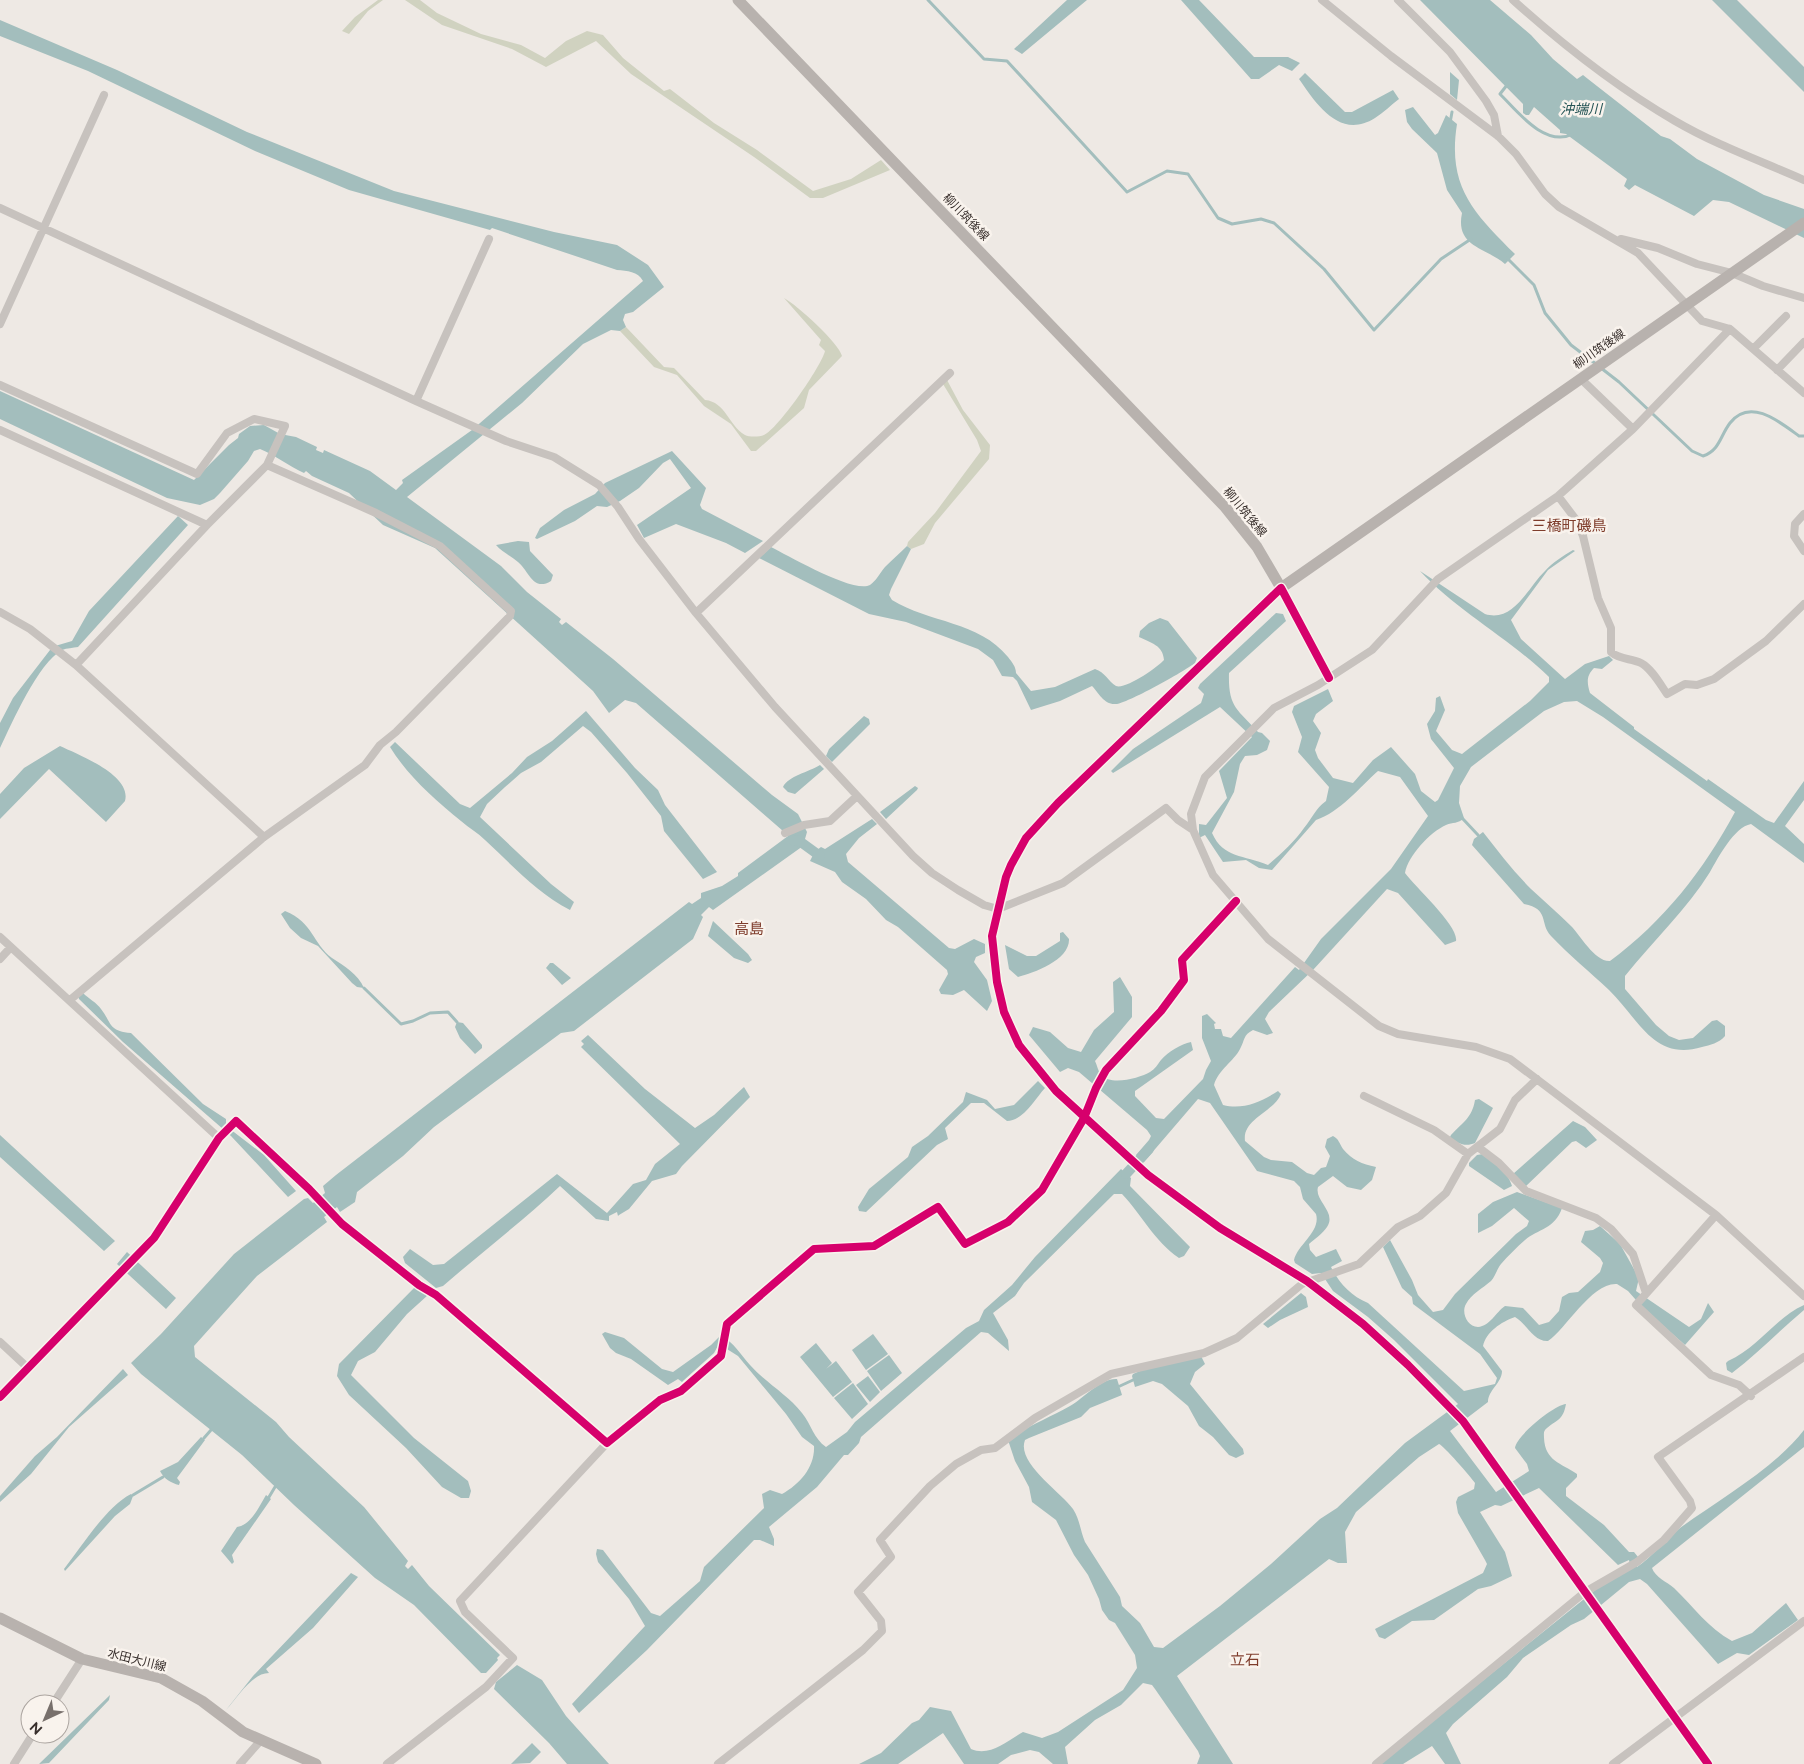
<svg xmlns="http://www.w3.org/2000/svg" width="1804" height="1764" font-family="Raleway,'Noto Sans JP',sans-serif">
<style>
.green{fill:#d0d2c0}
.water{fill:#a3bebd}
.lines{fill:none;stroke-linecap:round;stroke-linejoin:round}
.stream{stroke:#a3bebd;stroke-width:3}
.canal{stroke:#a3bebd;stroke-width:10}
.minor{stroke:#c7c2be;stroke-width:8}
.tertiary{stroke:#c7c2be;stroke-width:10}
.secondary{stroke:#b8b2ae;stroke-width:11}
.cycleway-casing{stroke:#f9f3ed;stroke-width:11}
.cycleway{stroke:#d6006c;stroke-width:8}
.labels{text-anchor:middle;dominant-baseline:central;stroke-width:5;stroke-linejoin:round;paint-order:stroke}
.street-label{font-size:12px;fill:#382f2c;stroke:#f9f3ed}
.water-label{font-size:14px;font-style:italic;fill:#255556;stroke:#f9f3ed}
.quarter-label{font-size:15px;fill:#7f3d2c;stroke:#f9f3ed}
</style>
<rect width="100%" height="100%" fill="#eee9e4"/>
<!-- green -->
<path class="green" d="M378,0H383L368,11L349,34L342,31L355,17Z
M405,0H420L437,13L481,34L521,45L545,58L566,41L587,31L603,35L623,58L664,91L670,89L714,123L757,150L813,191L851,179L881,160L890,170L823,198H810L754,157L631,74L596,41L546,67L512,49L442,25Z
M784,298C797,305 839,343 842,356L809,390L804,408L756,451H751L731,424L704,406L677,375L654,367L620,331L626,327L664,367L674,368L705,400C726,402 728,425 745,435C749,437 759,437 764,435C778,429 821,367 825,351L819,345L821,340Z
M947,380L963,410L990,445L989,459L935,523L924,544L911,549L907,546L908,542L935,513L981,451L977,440L943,384Z"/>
<!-- water -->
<path class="water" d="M1067,0H1087L1022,54L1014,49Z
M1181,0H1199L1254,57H1288L1300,63L1292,71L1279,65L1259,79H1251Z
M1420,0H1490L1531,35L1553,59L1577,79L1583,75L1588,79L1661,136L1670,139L1697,159L1764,195L1804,209V238L1729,202L1713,200L1694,216L1635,185L1629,190L1624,186L1627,179L1566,134L1560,133V130L1534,107L1529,115H1526L1523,113V104Z
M1712,0H1737L1804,67V92Z
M0,20L117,70L247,132L394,191L554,232L617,245L648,265L664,287L633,312L625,314L623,320L626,327L620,331L611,330L583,344L522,403L407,497L501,566L527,592L561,619L559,622L562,625L566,622L613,659L772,795L798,814L807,832L803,846L713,910L709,907L701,915L703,917L693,939L574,1031L561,1033L434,1127L403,1156L357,1192L355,1202L340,1212L337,1207L324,1217L327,1222L257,1276L194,1346L195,1357L276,1422L289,1437L364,1507L408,1561L405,1566L408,1569L412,1565L429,1586L500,1655L497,1658L498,1660L486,1673H481L414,1605L375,1578L294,1505L242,1455L141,1374L131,1363L161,1334L234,1254L304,1199L308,1198L313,1203L325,1193L323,1186L336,1175L689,902L692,904L701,898V893L722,886L738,876V873L788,836L786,830L783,831L636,703L625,700L609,713L593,691L435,548L383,525L349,493L312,476L306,471L304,473C289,466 275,455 260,449L254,451L248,461L220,493L214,499L200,505L167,498L0,419V391L194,480L229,445L238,438L239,434L250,426L264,425L280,434L296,437L317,447L316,450L323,453L324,450L370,471L396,490L403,483L402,480L472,430L643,281C638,271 627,271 617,270L492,228L490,230L349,190L255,151L88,71L0,36Z
M1450,72L1459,80L1457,100L1450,94Z
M1305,73L1345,112H1352L1393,90L1399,99C1391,105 1383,113 1375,118C1340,140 1317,105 1299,79Z
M1413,107L1435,135L1438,133L1446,115L1457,124C1447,187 1474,213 1515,254L1505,264C1485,247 1455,247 1462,213L1447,190L1437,153L1412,129L1407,122L1405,110Z
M672,451L706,488L700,505L702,509L763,541L745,553L726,543L676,524L644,538L637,525L691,488L670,459L663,463L639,488L620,501L607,507L597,506L575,521L537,539L535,538L540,528L564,510L595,494L605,483Z
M178,516L188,525L78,647C73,648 67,648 62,650C38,663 12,723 0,748V723L13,698L50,650L55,646L72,641L89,611Z
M518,541L529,542L530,551L553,575L551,581C533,592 529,571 518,562C511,556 502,552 496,545Z
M907,546L911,549L891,589L889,595L892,600C929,623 979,621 1008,657C1012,662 1016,667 1016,673L1031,691L1055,687L1095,669C1105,672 1108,681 1116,686C1125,690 1158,667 1164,660C1163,645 1151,643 1139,637L1140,631L1149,623L1160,618L1168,621L1197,658L1195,663C1185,671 1126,704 1116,704C1104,705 1099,693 1092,686L1060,701L1031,710L1017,681L1013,677L1002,676L993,660L978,649L906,622L869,614L759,558L771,547C789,556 854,594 870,585C876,581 880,573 885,567C892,560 900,553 907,546Z
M1573,550L1575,551L1548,570L1511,620L1521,639L1565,679L1585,664L1609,656L1613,660L1602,669L1594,668C1586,676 1587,683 1590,693L1634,727V729L1707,781L1708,779L1766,820L1774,823L1804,781V800L1785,826L1804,844V863L1751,824C1734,827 1718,858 1710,872C1687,909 1653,941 1625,976V989L1656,1025L1669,1036L1679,1040L1693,1038L1712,1021L1717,1020L1725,1026V1036C1719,1043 1710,1045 1702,1047C1654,1062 1638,1018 1609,990C1590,972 1569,955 1551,936C1539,923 1550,909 1524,904L1472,845L1474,839L1483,832C1498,851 1513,871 1531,889C1544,901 1558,913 1571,926C1580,935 1595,962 1610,961C1664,921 1703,871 1735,812L1603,717L1577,701L1564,702L1544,711L1471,767L1460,786L1459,803L1464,818C1458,824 1453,822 1446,825C1430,832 1408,856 1405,873C1415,887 1459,926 1456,941L1445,945L1398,893L1387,889L1313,970L1269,1012L1265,1019L1273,1033L1267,1035L1253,1030C1243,1035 1245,1040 1240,1049C1234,1061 1218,1070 1214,1085L1223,1105C1243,1110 1261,1102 1278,1091L1281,1094C1274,1112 1242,1119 1245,1141L1264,1157L1271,1160L1292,1162L1307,1173L1314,1175L1321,1168L1326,1167L1330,1156L1325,1147L1327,1139L1333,1136C1339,1139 1339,1143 1343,1149C1352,1160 1362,1164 1376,1167L1372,1180L1361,1190L1347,1187L1333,1176L1318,1187C1314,1201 1337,1212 1327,1227C1323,1233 1315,1239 1309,1244L1310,1250L1316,1257L1336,1249L1342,1261L1331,1267C1339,1283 1351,1296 1368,1303L1464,1391L1495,1384L1497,1378L1480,1354L1413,1304L1412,1297L1402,1288L1383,1247L1390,1240L1412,1280L1418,1295L1433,1312L1443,1310L1455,1294L1516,1234L1527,1226L1529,1221L1514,1208L1492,1226L1478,1233V1214L1493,1202L1517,1192L1562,1208C1555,1229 1538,1229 1525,1240C1517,1247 1508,1256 1501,1264C1497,1269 1495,1277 1491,1281C1483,1288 1471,1294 1466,1304C1461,1312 1467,1327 1478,1327C1490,1326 1496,1312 1505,1306L1523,1308L1539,1325L1549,1322L1559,1311L1562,1297L1569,1293L1578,1292L1600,1272L1603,1263L1600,1258L1581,1242L1585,1231L1593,1230L1600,1226L1620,1244L1639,1278L1636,1291L1689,1327L1701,1319L1708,1303L1714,1312L1685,1345L1643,1308L1628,1291L1617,1284C1592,1282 1566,1329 1548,1341C1534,1342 1526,1323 1515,1317C1501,1322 1486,1332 1483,1346L1502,1371C1502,1383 1488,1390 1488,1402L1450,1431L1496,1492L1529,1471L1527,1464L1515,1448C1516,1436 1554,1405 1566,1404C1563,1420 1558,1419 1547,1428C1543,1431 1544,1434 1544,1438C1545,1461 1561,1463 1577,1474V1477L1566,1488V1496L1604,1525L1629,1552H1634L1638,1557L1634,1560L1637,1567C1653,1556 1665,1540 1680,1528C1718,1500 1775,1468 1804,1430V1447L1652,1568C1655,1577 1667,1582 1674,1588C1693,1606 1708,1628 1732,1641L1752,1633L1786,1603L1798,1620L1749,1655L1737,1653L1718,1664L1647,1584L1640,1579L1629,1582L1584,1619L1571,1625L1523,1658L1507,1677L1453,1724L1446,1733L1461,1764H1445L1432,1746L1403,1764H1379L1604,1583L1631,1569L1629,1560L1618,1565L1539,1488L1501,1506L1495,1505L1480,1512L1505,1552L1512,1576L1491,1586L1478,1589L1434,1620L1412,1621L1385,1639L1379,1637L1375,1629L1483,1573L1487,1564L1485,1560L1458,1513L1456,1502L1458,1497L1474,1489L1475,1483C1471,1477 1443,1445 1439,1444L1419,1457L1356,1512L1345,1532L1347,1563H1338L1329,1559L1177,1676L1233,1764H1197L1200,1756L1198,1751L1155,1689L1152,1685L1143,1683L1121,1705L1095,1720L1065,1747L1068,1764H1053L1039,1752L1030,1750L1011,1755L998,1764H964L943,1733L898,1764H859L881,1753L912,1723L919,1720L930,1707L951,1711L971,1749C990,1757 1007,1741 1023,1732L1042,1738L1058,1732L1123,1690L1137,1668L1135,1655L1115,1623L1109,1620L1102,1610L1099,1599L1088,1575L1074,1555L1056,1520L1032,1502L1029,1487L1015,1461L1008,1440C1029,1425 1049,1418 1070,1406C1084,1398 1101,1378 1117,1379L1122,1395L1090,1408L1081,1417L1029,1438L1025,1440C1016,1463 1061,1492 1073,1509C1080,1520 1080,1530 1085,1542L1120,1597L1122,1606L1140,1623L1154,1647L1163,1648L1220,1606L1271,1564L1320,1519L1337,1508L1405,1443L1458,1404L1394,1340L1368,1317L1333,1291L1321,1273L1312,1274L1295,1263L1294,1260C1298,1244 1321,1232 1316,1214L1303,1199L1300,1187L1294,1181L1257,1171L1210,1103L1198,1099L1144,1162L1136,1155L1149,1140L1151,1136L1147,1130L1079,1072L1068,1068L1060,1072L1029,1035L1033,1027L1050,1032L1068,1048L1081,1052L1094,1030L1114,1012L1113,982L1120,977L1132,997V1017L1095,1061C1097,1065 1098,1071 1101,1075C1111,1086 1140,1078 1150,1072C1156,1068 1157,1065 1161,1060C1168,1052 1181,1044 1191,1042L1193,1050L1135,1091V1096L1156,1118L1164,1119L1203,1079L1206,1070L1211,1061L1202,1038V1016L1207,1014L1216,1023L1214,1024L1215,1029H1221L1223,1036L1231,1038L1295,967L1299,970L1321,939L1391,869L1428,816L1400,777L1378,771C1360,787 1340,812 1316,820L1272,870L1259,868L1246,860L1223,862L1205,835L1199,838V824L1206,825L1227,798L1219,771L1252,737L1220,707L1118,770L1113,773L1111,771L1133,749L1201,703L1204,694L1198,688L1200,684L1276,613L1283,614L1286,621L1229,673C1228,707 1237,709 1258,732L1262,733L1270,741L1267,750L1257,755L1245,756L1240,764L1234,792L1212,833C1223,858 1244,855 1268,865C1281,854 1294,842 1304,828C1313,817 1315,809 1326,801L1329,787L1298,752L1302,737L1292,712L1294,706L1328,689L1333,701L1316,714L1313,721L1321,733L1315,750L1318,758L1333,778L1353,783L1373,760L1391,747L1415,774L1421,791L1435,802L1438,800L1454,768L1431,739L1427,724L1435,711L1436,698L1440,696L1445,710L1436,731L1452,750L1462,754L1530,701L1549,682V677C1509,638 1457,611 1420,571L1485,614C1514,623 1528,587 1545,571C1553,562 1563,556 1573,550Z
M586,711L635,768L658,790L665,805L717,872L703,879L664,831L661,816L627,773L591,732L583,726L541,762L521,773L505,787L487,804L480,817L551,884L574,902L570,910C537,893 512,865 485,840C478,833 469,828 461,821C434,799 408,776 390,747L395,742L460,804L470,808L512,773L527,757L552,741Z
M864,716L869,719L870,724L832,762L826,756L829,749Z
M60,746C79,755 132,775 125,801L106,822L49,769L0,819V794L24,768Z
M820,765L824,769L795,794L788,792L783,787C788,776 809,772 820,765Z
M915,786L918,788L917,790L886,819L880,812Z
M872,819L877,824L859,838L846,854L848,862L949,948L955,949L974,939L985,944V953L976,957L974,962L987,980L992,1001L987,1011L964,990L953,995L941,994L939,990L948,974L947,970L898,927L886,920L866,899L842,882L835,872L810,861L814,853L809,849L811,846L817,850L821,847L825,849Z
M285,911C314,923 312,943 332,958C344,966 358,974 364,988L357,987L352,983L318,946L301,938L290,928L281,914Z
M713,921L748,954L752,960L748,963L734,958L708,936Z
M1063,932L1069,939C1070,960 1034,973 1018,977L1009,969L1005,945L1027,956H1036L1060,941V933Z
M550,963H553L571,978L562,985L546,968Z
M83,993C88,998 97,1003 101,1009C112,1023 108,1031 131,1033L203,1104L226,1119V1126L264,1155L296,1191L288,1197L231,1136L123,1042L79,999L78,995Z
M457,1022L463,1023L482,1045V1048L475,1054L460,1038L455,1027Z
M588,1035L645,1089L695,1128L714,1115L744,1087L750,1097L682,1166L676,1174L652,1181L629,1209L619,1215L618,1216L617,1212L609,1216V1221L596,1219L560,1186C523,1221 482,1252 443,1286L436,1288L405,1263L403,1257L410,1249L433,1265L444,1264L557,1174L607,1213L633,1184L646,1180L655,1164L680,1144L581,1047L584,1044L581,1041Z
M1038,1081L1045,1088C1035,1099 1023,1121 1007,1121L984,1103H971L945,1128L948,1139L937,1145L866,1212L859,1211L858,1207L869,1189L908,1157L912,1147L928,1136L963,1102L966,1092L987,1100L995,1109L1014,1105Z
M1479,1099L1493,1108L1475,1143C1466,1147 1457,1144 1450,1137L1451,1135C1463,1122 1472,1118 1475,1100Z
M1573,1121L1585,1127L1597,1140L1586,1148L1576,1141L1572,1142L1525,1187L1513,1174Z
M0,1135L115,1241L104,1251L0,1157Z
M1483,1154C1494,1160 1509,1174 1512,1186L1504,1190L1469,1166V1163L1477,1155Z
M1121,1169L1131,1178L1130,1186L1190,1247L1184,1256L1179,1258C1154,1241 1142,1215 1122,1194H1114L1024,1283L1015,1296L993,1313L1008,1340L1009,1351L988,1333L981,1332L861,1437L859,1443L848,1455H844L817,1487L769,1527L774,1539V1546L760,1540H754L647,1650L579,1713L572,1704L645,1626L629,1599L598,1562L596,1554L597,1549L603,1550L651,1613L660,1616L700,1581L704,1567L764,1508L762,1494L770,1490L782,1494C800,1484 815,1467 814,1446L802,1437L786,1414L738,1356L719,1344L714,1353L684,1380L682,1382L678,1379L668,1385L631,1359L616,1353L610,1348L602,1334L605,1332L624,1338L662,1369L673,1372L711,1345L721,1335C734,1343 741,1355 750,1365C766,1383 787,1394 802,1413C811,1424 814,1439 826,1447L847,1432L855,1422L966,1328L979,1321L984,1310L1012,1285L1035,1257Z
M127,1252L176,1298L166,1309L117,1264Z
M415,1287L428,1295L407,1314L375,1352L358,1361L351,1375L414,1438L468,1481L471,1491L469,1498H461L442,1487L406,1448L349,1395L337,1376L339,1364Z
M1301,1293L1306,1297L1308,1307L1280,1320L1268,1328L1263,1324Z
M1804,1305V1310C1779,1331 1758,1353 1732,1373L1727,1370L1726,1363L1728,1361C1758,1348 1775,1318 1804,1305Z
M873,1334L888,1354L866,1370L852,1350Z
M816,1343L832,1363L826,1369L836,1361L852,1382L833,1397L800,1357Z
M889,1355L902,1373L881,1391L867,1371Z
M1201,1356L1205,1364L1195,1372L1190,1384L1243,1449L1244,1454L1236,1458L1229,1455L1213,1437L1199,1426L1188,1406L1162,1384L1153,1381L1135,1387L1132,1376L1133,1374L1163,1361Z
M123,1369L128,1375L69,1427L31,1474L0,1502V1496L35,1456L57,1437Z
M868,1376L880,1392L870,1402L856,1385Z
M853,1383L868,1404L852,1419L834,1398Z
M201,1437L205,1440L177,1478L180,1482L179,1485C171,1483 164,1479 160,1471L178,1462Z
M131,1494L133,1496L130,1504L115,1516L65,1571L64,1569C82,1546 106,1507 131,1494Z
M266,1495L271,1499L232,1555L234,1562L232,1564L221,1551L237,1527C251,1525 259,1507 266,1495Z
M351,1573L358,1577L313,1628L266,1669L269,1673C252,1673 238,1697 226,1710L253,1676Z
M517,1665L542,1680L566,1716L609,1764H567L549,1743L494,1689L496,1682Z
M110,1695L109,1700L49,1763L39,1764Z
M532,1743L541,1752L530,1763L511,1764Z"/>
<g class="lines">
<!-- stream -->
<path class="stream" d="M928,0L984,59L1007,61L1127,192L1167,171L1188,174L1218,218L1232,224L1261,219L1274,223L1324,269L1374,330L1441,259L1471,239
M1507,85L1500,94C1517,111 1545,148 1573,134
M1450,123L1452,112
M1507,258L1534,285L1545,313L1571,345L1596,364
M1601,368L1619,382L1692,451L1703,456C1720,450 1720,436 1730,423C1750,397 1780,422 1799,436H1804
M1463,819L1478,835
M364,988L401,1024L413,1021L430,1013L448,1012L457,1022
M1120,1386L1133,1380
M204,1438L211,1430
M133,1495L163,1477
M269,1497L275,1487"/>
<!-- canal -->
<path class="canal" d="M794,841L798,840L820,856
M1126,1174L1149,1149"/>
<!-- minor -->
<path class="minor" d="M1322,0L1391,56L1498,136L1516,154L1545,194L1559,207L1638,253L1702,321L1730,329L1804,393
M1398,0L1450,52L1486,101L1494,115L1498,136
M1513,0C1563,45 1616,87 1675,121C1716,145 1761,161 1804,180
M0,208L416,401L506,441L554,457L599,485L618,507L639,539L696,613L775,707L913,856L932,873L958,890L984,905L998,909L1063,883L1166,808L1178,820L1193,830
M1621,239L1658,248L1697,264L1732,273L1763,286L1804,298
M0,324L104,95
M1730,329L1633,429L1558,496L1438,579L1372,650L1318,685L1274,708L1205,777L1191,814L1193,830L1213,875L1268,939L1379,1026L1398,1034L1476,1047L1510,1059L1716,1215L1804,1296
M1753,349L1786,316
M1777,370L1804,342
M1581,379L1633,429
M0,385L197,474L227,433L254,419L285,426L267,465
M416,401L489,239
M0,430L207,525
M1558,496L1577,521L1583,536L1598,598L1611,628V652C1620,660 1631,658 1641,663C1652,669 1660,684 1667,694L1685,684L1697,685L1714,679L1766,641L1804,604
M1804,514L1795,524L1794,536L1804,551
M0,612L30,629L76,665L264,837
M696,613L950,373
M785,833L804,825L830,821L857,796
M0,937L219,1138
M0,959L11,947
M70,1000L264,837L365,765L380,745L396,732L510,616L511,611L440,546L376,513L267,465L207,525L76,665
M1364,1096L1434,1130L1468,1154
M1478,1147L1499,1163L1526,1191L1596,1218L1611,1229L1633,1254L1646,1293
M1716,1215L1636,1305L1711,1375L1739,1385L1751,1396
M0,1342L28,1368
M0,1397L154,1238L219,1138L236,1121L309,1189L342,1224L419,1285L436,1295L607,1443L660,1400L681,1391L721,1356L727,1324L814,1249L874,1246L938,1207L965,1244L1008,1222L1042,1190L1084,1118L1096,1088L1106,1070L1161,1011L1184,980L1182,960L1236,901
M53,1704L82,1659
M14,1764L33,1734
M240,1764L261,1740
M387,1764L486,1687L513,1658L465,1612L460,1601L607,1443
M718,1764L863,1650L882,1631L881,1621L858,1592L891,1557L880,1540L930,1486L956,1464L981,1450L995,1448L1035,1418L1111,1374L1204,1353L1237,1338L1302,1284L1359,1264L1398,1227L1420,1216L1446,1193L1468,1154L1500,1129L1515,1100L1537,1079
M1376,1764L1585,1592L1637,1562L1664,1540L1692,1508L1690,1501L1658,1457L1804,1357
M1613,1764L1804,1621"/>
<!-- tertiary -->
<path class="tertiary" d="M1329,678L1281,588L1058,803L1026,838L1011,865L1006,877L992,936L997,982L1004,1012L1019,1045L1056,1091L1148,1175L1220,1228L1307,1281L1363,1324L1408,1365L1463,1421L1708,1764"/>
<!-- secondary -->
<path class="secondary" d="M738,0L1225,507L1257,547L1281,588L1804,223
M0,1618L82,1659L161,1678L202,1701L243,1732L316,1764"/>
<defs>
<path id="cycleway" d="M1329,678L1281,588L1058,803L1026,838L1011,865L1006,877L992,936L997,982L1004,1012L1019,1045L1056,1091L1148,1175L1220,1228L1307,1281L1363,1324L1408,1365L1463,1421L1708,1764
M0,1397L154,1238L219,1138L236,1121L309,1189L342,1224L419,1285L436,1295L607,1443L660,1400L681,1391L721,1356L727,1324L814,1249L874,1246L938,1207L965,1244L1008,1222L1042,1190L1084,1118L1096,1088L1106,1070L1161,1011L1184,980L1182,960L1236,901"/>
</defs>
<!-- cycleway casing -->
<use href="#cycleway" class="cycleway-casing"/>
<!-- cycleway -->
<use href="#cycleway" class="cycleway"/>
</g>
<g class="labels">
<!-- street labels -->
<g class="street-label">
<text transform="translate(966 217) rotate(46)">柳川筑後線</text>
<text transform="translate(1599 349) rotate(-35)">柳川筑後線</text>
<text transform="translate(1245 512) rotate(50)">柳川筑後線</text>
<text transform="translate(137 1660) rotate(14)">水田大川線</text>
</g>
<!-- water labels -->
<g class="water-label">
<text x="1581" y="109">沖端川</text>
</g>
<!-- quarter labels -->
<g class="quarter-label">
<text x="1569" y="526">三橋町磯鳥</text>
<text x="749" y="929">高島</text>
<text x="1245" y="1660">立石</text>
</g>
</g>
<!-- north arrow -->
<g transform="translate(45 1719) rotate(224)"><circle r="24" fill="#f9f3ed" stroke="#aca5a0"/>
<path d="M0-4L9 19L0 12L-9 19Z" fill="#78706c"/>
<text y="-8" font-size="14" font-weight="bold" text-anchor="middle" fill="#382f2c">N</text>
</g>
</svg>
